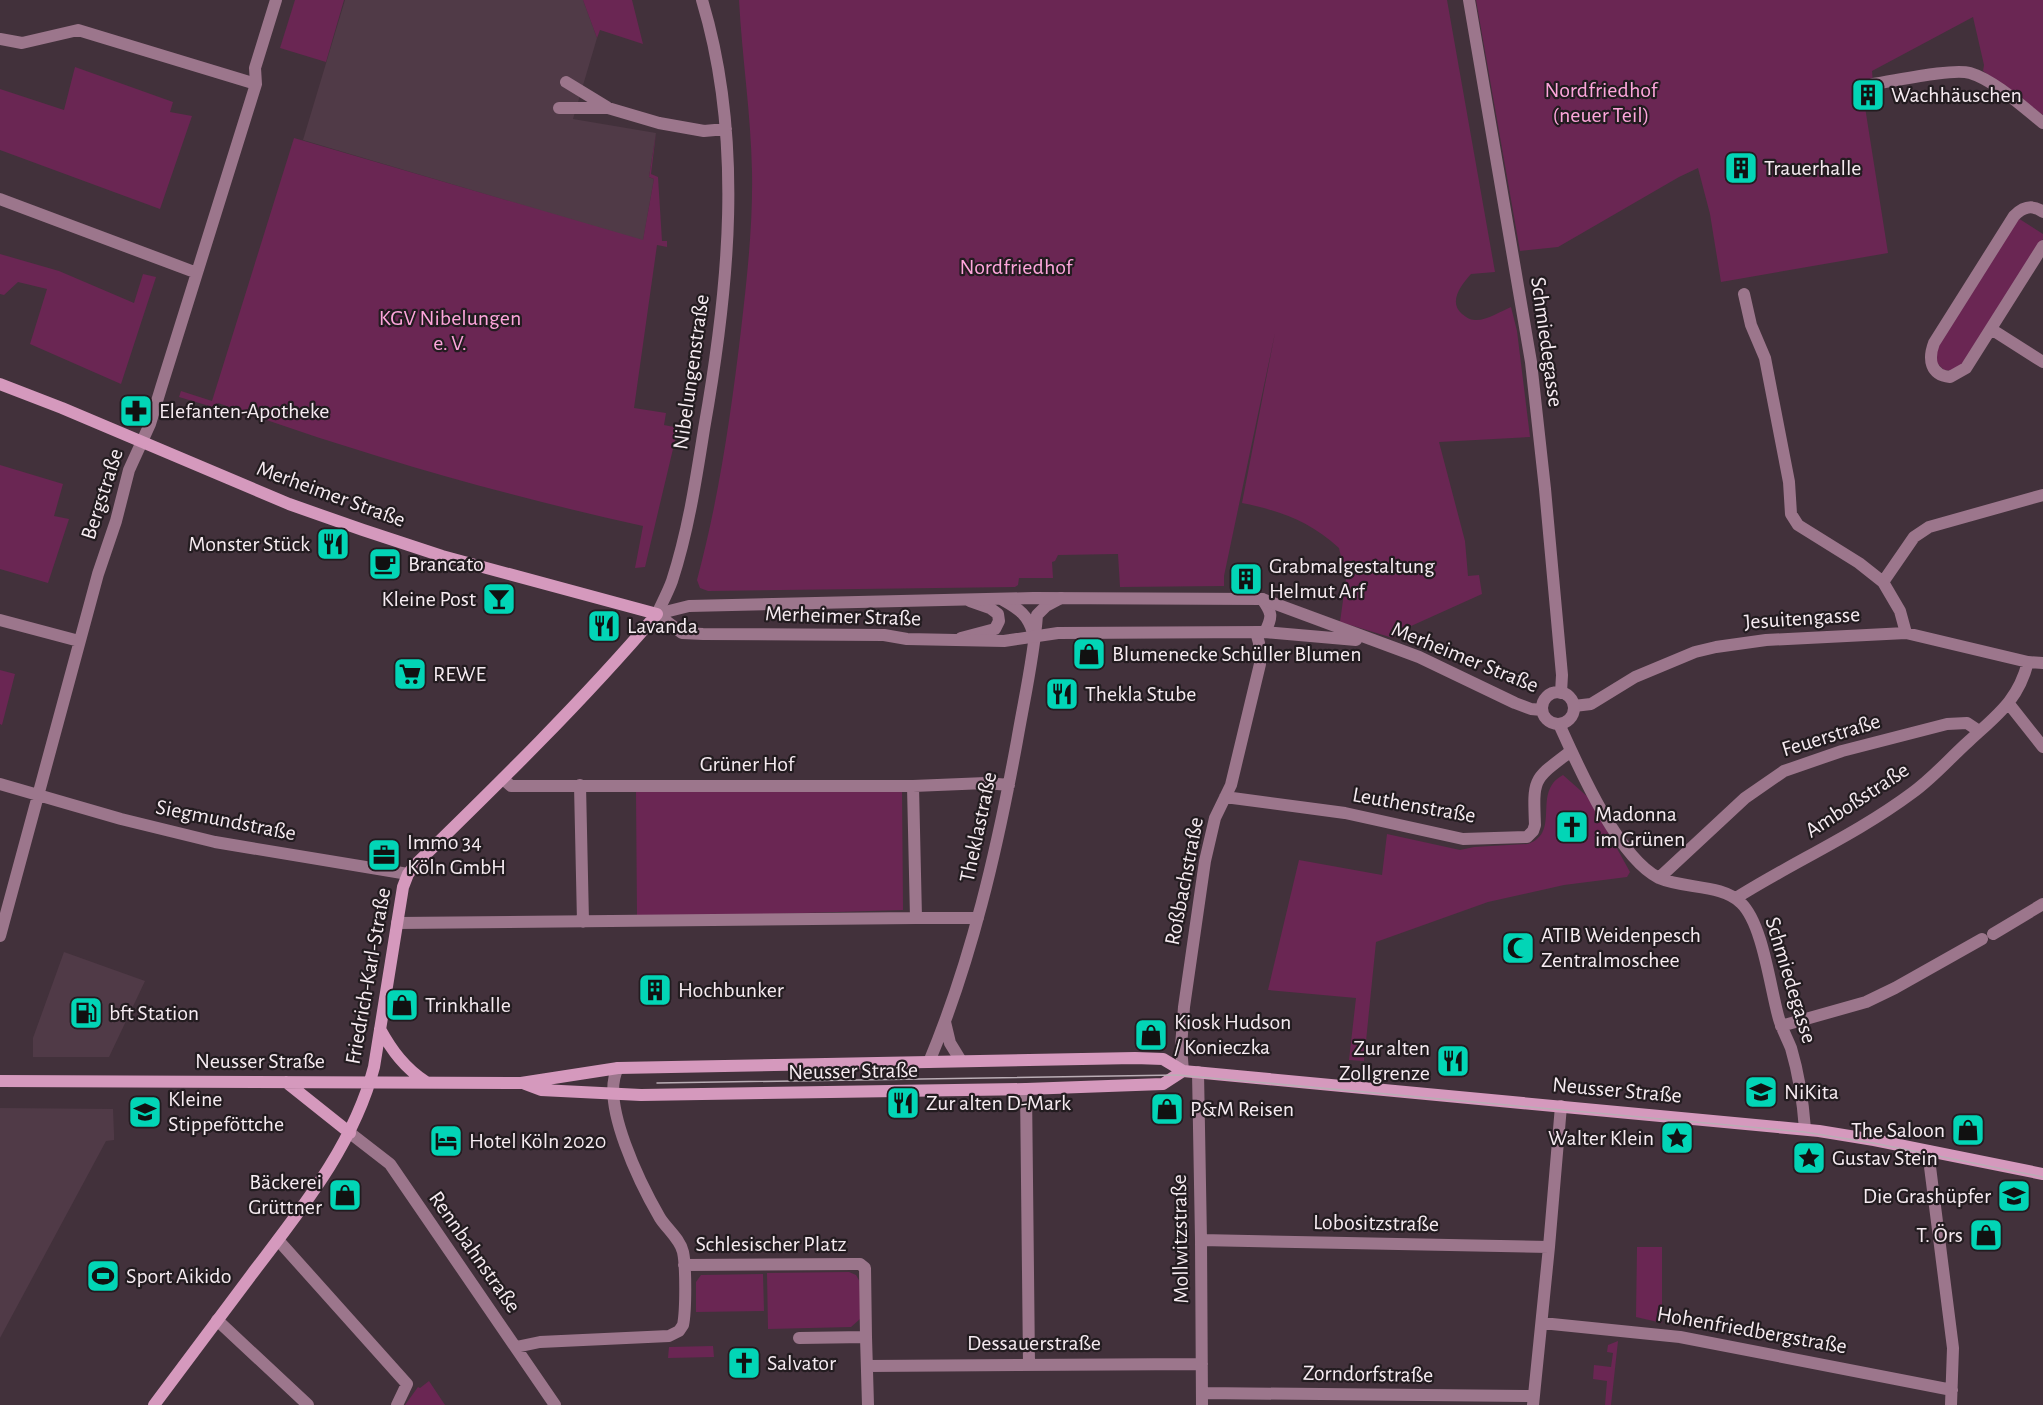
<svg xmlns="http://www.w3.org/2000/svg" width="2043" height="1405" font-family="'Alegreya Sans',sans-serif">
<style>
.built{fill:#503a47}
.green{fill:#6a2653}
.lines{fill:none;stroke-linecap:round;stroke-linejoin:round}
.minor{stroke:#9c768c;stroke-width:12}
.tertiary{stroke:#9c768c;stroke-width:12}
.secondary{stroke:#d599bd;stroke-width:12}
.tram{stroke:#baadb5;stroke-width:1.5}
.labels{text-anchor:middle;dominant-baseline:central;stroke-width:4.5;stroke-linejoin:round;paint-order:stroke}
.park-label{font-size:22px;fill:#fea6dc;stroke:#231c20}
.poi-label{font-size:22px;fill:#f6ebf1;stroke:#231c20;text-anchor:start}
.street-label{font-size:22px;fill:#f6ebf1;stroke:#231c20}
</style>
<rect width="100%" height="100%" fill="#42313b"/>
<!-- built -->
<path class="built" d="M345,0H583L597,38L573,119L656,133L649,177L654,179L643,241L303,140Z
M64,952L145,981L109,1057H33V1038Z
M0,1108L113,1109L114,1134V1140L106,1141L0,1338Z"/>
<!-- green -->
<path class="green" d="M295,0H344L326,62L280,48Z
M583,0H632L643,44L600,30L597,38Z
M739,0H1447L1495,272L1471,274C1461,285 1448,302 1462,314C1466,317 1470,320 1475,320C1486,321 1501,311 1511,307L1517,331L1530,437L1439,442L1465,541L1468,576L1479,575L1482,594L1400,631L1393,638L1340,622L1346,579L1339,548C1309,521 1281,511 1242,503L1275,333L1224,576V586L1120,587L1118,554L1058,555L1055,561L1052,562L1053,578H1019L1018,585L1015,587L708,591L700,588L697,580C719,498 731,414 741,330C747,278 753,225 752,172C751,114 742,57 739,0Z
M1476,0H2043V115L1983,71L1984,65L1973,17L1872,71L1875,105L1865,107L1888,253L1721,282L1710,214L1698,168L1679,177L1558,247L1520,251Z
M75,67L173,102L170,112L192,116L160,209L0,150V89L64,110Z
M656,133L651,174L658,177L662,241H667V247L657,245L634,408L666,413L664,425L674,427L677,432L645,567L635,568L643,526C498,494 357,453 218,403L216,408L179,397L181,391L212,401L294,138L643,240L654,179L649,177Z
M2018,218L2043,234V239L1966,363L1955,371L1944,370L1937,363L1935,351Z
M0,254L59,271L134,303L143,274L156,277L121,384L30,344L47,289L18,282L4,295L0,294Z
M0,465L63,484L54,516L69,519L48,583L0,569Z
M0,670L15,674L2,725L0,724Z
M1563,775L1589,798L1630,872L1627,877L1564,885L1488,902L1376,942L1364,1061L1349,1060L1356,998L1268,990L1299,860L1382,875L1387,834L1460,850L1474,847L1528,844C1562,832 1531,792 1563,775Z
M902,788L903,910L637,918L636,792Z
M1637,1247H1662V1323L1636,1317Z
M849,1272L856,1275L860,1282V1319L851,1327L768,1329L767,1273Z
M763,1274L764,1311L696,1312V1282L701,1275Z
M1618,1341L1611,1405H1605L1607,1381L1593,1379L1594,1365L1611,1367L1613,1353L1607,1352L1608,1345Z
M713,1346L714,1357L668,1358L669,1347Z
M429,1381L445,1405H405L418,1387L420,1388Z"/>
<g class="lines">
<!-- minor -->
<path class="minor" d="M0,39L22,43L78,30L256,84
M566,82L607,107
M1873,84C1895,81 1952,68 1970,73C1994,80 2023,107 2043,123
M559,108H608L659,123L704,131L726,129
M0,199L197,273
M2043,212C2032,204 2023,207 2014,216L1934,343C1928,359 1930,375 1950,377L1966,368L2043,246
M1744,294L1751,325L1765,358L1789,482L1791,514L1798,525L1859,563L1883,582L1900,611L1906,633
M1991,329L2043,362
M1883,582L1914,537L1929,527L2043,495
M1262,599C1272,613 1273,616 1265,632
M1003,600C1019,609 1028,615 1033,633
M657,614C662,603 668,592 672,581C688,532 696,480 704,429C729,288 744,139 702,0
M0,620L79,641
M961,638L995,629L999,621L998,614L990,608L970,601
M2009,704L2043,747
M1574,706L1591,704L1635,677L1695,652L1716,647L1766,640L1906,633L2028,662L2043,663
M1559,724C1578,766 1618,858 1659,878C1684,889 1722,884 1741,903C1763,924 1770,988 1779,1019C1782,1029 1787,1038 1791,1048C1799,1075 1803,1102 1805,1129
M0,784L121,819L215,842L408,874
M580,785L583,922
M913,786L986,783L1009,785
M1225,797L1345,813L1463,839L1527,837L1533,831L1535,825C1533,777 1533,780 1571,751
M1659,878L1745,798L1784,771L1842,751L1947,724L1967,723L1979,731
M1736,898C1793,862 1857,834 1912,793C1933,778 1950,758 1969,741C1997,715 2018,701 2028,662
M916,918H978
M397,923L916,918L913,786H511L503,779
M1993,934L2043,904
M0,936L98,574L116,521L129,470L150,424L161,388L256,84L255,68L276,0
M945,1022L950,1043L961,1061
M1781,1026L1866,1002L1895,988L1982,939
M929,1062C972,959 997,850 1017,741C1024,700 1034,657 1037,615L1046,606L1061,598
M1183,1071L1181,1047L1184,1007L1205,861L1215,818L1231,785L1260,664L1259,643L1256,632
M1198,1072L1201,1240L1202,1405
M1026,1089L1029,1364
M350,1133L390,1164L555,1405
M1928,1151L1953,1348L1951,1405
M278,1240L407,1384L397,1405
M1201,1240L1549,1247
M684,1265L853,1264H860L865,1268L866,1337L799,1338
M217,1320L308,1405
M1542,1323L1680,1337L1952,1390
M866,1337L868,1405
M516,1347L540,1342L669,1336L679,1331L683,1325C686,1311 686,1266 683,1252C680,1239 667,1229 660,1218C642,1187 599,1102 618,1068
M867,1366L1202,1364
M1202,1393L1534,1396
M1533,1405L1549,1247L1561,1106"/>
<!-- tertiary -->
<path class="tertiary" d="M1469,0L1531,362L1545,489L1562,675L1561,693
M657,614L689,606L1033,598L1262,599L1419,657L1515,703L1531,709L1542,710
M657,614L682,633L703,634L884,635L907,639L1004,641L1058,633L1265,632L1356,640
M1542 708a16 16 0 1 1 32 0a16 16 0 1 1-32 0Z"/>
<!-- secondary -->
<path class="secondary" d="M0,384L62,408L289,504L363,530L442,556L657,614C582,702 499,783 416,864L408,874L403,887L374,1067C354,1144 303,1207 255,1270C221,1315 188,1360 154,1405
M380,1029C392,1051 405,1068 426,1082
M0,1081L521,1083L618,1068L1135,1058L1163,1059L1183,1071L1819,1131L1874,1140L2043,1174
M286,1082L350,1133
M525,1084L541,1090L641,1095L1026,1089L1163,1084L1183,1071"/>
<!-- tram -->
<path class="tram" d="M657,1083L1178,1075L1804,1132L1873,1143L2043,1177"/>
</g>
<!-- icons -->
<defs>
<symbol id="building-square" viewBox="-11 -11 22 22"><rect x="-9" y="-9" width="18" height="18" rx="4" fill="#02d5b6" stroke="#231c20"/><path d="M-4-6H4V6H1V3H-1V6H-4ZM-2.5-4.3h1.7v1.8h-1.7ZM.8-4.3h1.7v1.8H.8ZM-2.5-1h1.7V.8h-1.7ZM.8-1h1.7V.8H.8Z" fill="#111"/></symbol>
<symbol id="pharmacy-square" viewBox="-11 -11 22 22"><rect x="-9" y="-9" width="18" height="18" rx="4" fill="#02d5b6" stroke="#231c20"/><path d="M-2-6h4v4h4v4h-4v4h-4v-4h-4v-4h4Z" fill="#111"/></symbol>
<symbol id="restaurant-square" viewBox="-11 -11 22 22"><rect x="-9" y="-9" width="18" height="18" rx="4" fill="#02d5b6" stroke="#231c20"/><path d="M-5-6h1v4h1v-4h1v4h1v-4h1v5L-1.5 .5V6h-2V.5L-5-1ZM5-6V6H3V1.5H1.5Q1.5-4 5-6Z" fill="#111"/></symbol>
<symbol id="cafe-square" viewBox="-11 -11 22 22"><rect x="-9" y="-9" width="18" height="18" rx="4" fill="#02d5b6" stroke="#231c20"/><path d="M-5.5-4.5H6V0H3Q3 3.5 0 3.5H-2.5Q-5.5 3.5-5.5 0ZM3-3.2v2h1.7v-2ZM-6 4.5H4V6H-6Z" fill="#111"/></symbol>
<symbol id="bar-square" viewBox="-11 -11 22 22"><rect x="-9" y="-9" width="18" height="18" rx="4" fill="#02d5b6" stroke="#231c20"/><path d="M-6-5H6L.8 .8V4.5H3.5V6h-7V4.5H-.8V.8Z" fill="#111"/></symbol>
<symbol id="shop-square" viewBox="-11 -11 22 22"><rect x="-9" y="-9" width="18" height="18" rx="4" fill="#02d5b6" stroke="#231c20"/><path d="M-5-2.5h2.3a2.7 3.5 0 0 1 5.4 0H5L5.5 6h-11ZM-1.5-2.5h3a1.5 2.3 0 0 0-3 0Z" fill="#111"/></symbol>
<symbol id="supermarket-square" viewBox="-11 -11 22 22"><rect x="-9" y="-9" width="18" height="18" rx="4" fill="#02d5b6" stroke="#231c20"/><path d="M-6-5.5h2.5l.6 2H6L4.5 2H-2.5L-4.4-4H-6ZM-1.5 3.2a1.3 1.3 0 1 0 .1 0ZM3 3.2a1.3 1.3 0 1 0 .1 0Z" fill="#111"/></symbol>
<symbol id="church-square" viewBox="-11 -11 22 22"><rect x="-9" y="-9" width="18" height="18" rx="4" fill="#02d5b6" stroke="#231c20"/><path d="M-1.2-6h2.4v3.5h3.3v2.4h-3.3V6h-2.4V-.1h-3.3v-2.4h3.3Z" fill="#111"/></symbol>
<symbol id="office-square" viewBox="-11 -11 22 22"><rect x="-9" y="-9" width="18" height="18" rx="4" fill="#02d5b6" stroke="#231c20"/><path d="M-6-3h4V-5.5h4V-3h4V5H-6ZM-1-4.5V-3h2v-1.5ZM-6 0V1H6V0Z" fill="#111"/></symbol>
<symbol id="mosque-square" viewBox="-11 -11 22 22"><rect x="-9" y="-9" width="18" height="18" rx="4" fill="#02d5b6" stroke="#231c20"/><path d="M3.5-4.9A6 6 0 1 0 3.5 4.9A5 5 0 1 1 3.5-4.9Z" fill="#111"/></symbol>
<symbol id="fuel-square" viewBox="-11 -11 22 22"><rect x="-9" y="-9" width="18" height="18" rx="4" fill="#02d5b6" stroke="#231c20"/><path d="M-5.5-6h7V0h2V4h1.3V-2.5L3-4.5l.8-.8L6-3V5H2.5V1h-1V6h-7ZM-4.2-4.7v3.2H.2V-4.7Z" fill="#111"/></symbol>
<symbol id="school-square" viewBox="-11 -11 22 22"><rect x="-9" y="-9" width="18" height="18" rx="4" fill="#02d5b6" stroke="#231c20"/><path d="M0-5L7-2L0 1L-7-2ZM-4 1L0 2.5L4 1V4Q0 6-4 4Z" fill="#111"/></symbol>
<symbol id="sight-square" viewBox="-11 -11 22 22"><rect x="-9" y="-9" width="18" height="18" rx="4" fill="#02d5b6" stroke="#231c20"/><path d="M0-6L1.8-2.2L6-1.7L2.9 1.2L3.7 5.4L0 3.3L-3.7 5.4L-2.9 1.2L-6-1.7L-1.8-2.2Z" fill="#111"/></symbol>
<symbol id="hotel-square" viewBox="-11 -11 22 22"><rect x="-9" y="-9" width="18" height="18" rx="4" fill="#02d5b6" stroke="#231c20"/><path d="M-6-4.5h1.5V1H6V5H4.5V3h-9V5H-6ZM-4 0a1.8 1.8 0 1 1 3.6 0ZM.5 0V-2.5h3Q6-2.5 6 0Z" fill="#111"/></symbol>
<symbol id="stadium-square" viewBox="-11 -11 22 22"><rect x="-9" y="-9" width="18" height="18" rx="4" fill="#02d5b6" stroke="#231c20"/><path d="M0-5a6.5 5 0 1 0 0 10a6.5 5 0 1 0 0-10ZM-3.5-1.8h7v3.6h-7Z" fill="#111"/></symbol>
</defs>
<g fill-rule="evenodd">
<use href="#building-square" x="1849" y="76" width="38" height="38"/>
<use href="#building-square" x="1722" y="149" width="38" height="38"/>
<use href="#pharmacy-square" x="117" y="392" width="38" height="38"/>
<use href="#restaurant-square" x="314" y="525" width="38" height="38"/>
<use href="#cafe-square" x="366" y="545" width="38" height="38"/>
<use href="#building-square" x="1227" y="560" width="38" height="38"/>
<use href="#bar-square" x="480" y="580" width="38" height="38"/>
<use href="#restaurant-square" x="585" y="607" width="38" height="38"/>
<use href="#shop-square" x="1070" y="635" width="38" height="38"/>
<use href="#supermarket-square" x="391" y="655" width="38" height="38"/>
<use href="#restaurant-square" x="1043" y="675" width="38" height="38"/>
<use href="#church-square" x="1553" y="808" width="38" height="38"/>
<use href="#office-square" x="365" y="836" width="38" height="38"/>
<use href="#mosque-square" x="1499" y="929" width="38" height="38"/>
<use href="#building-square" x="636" y="971" width="38" height="38"/>
<use href="#shop-square" x="383" y="986" width="38" height="38"/>
<use href="#fuel-square" x="67" y="994" width="38" height="38"/>
<use href="#shop-square" x="1132" y="1016" width="38" height="38"/>
<use href="#restaurant-square" x="1434" y="1042" width="38" height="38"/>
<use href="#school-square" x="1742" y="1073" width="38" height="38"/>
<use href="#restaurant-square" x="884" y="1084" width="38" height="38"/>
<use href="#shop-square" x="1148" y="1090" width="38" height="38"/>
<use href="#school-square" x="126" y="1093" width="38" height="38"/>
<use href="#shop-square" x="1949" y="1111" width="38" height="38"/>
<use href="#sight-square" x="1658" y="1119" width="38" height="38"/>
<use href="#hotel-square" x="427" y="1122" width="38" height="38"/>
<use href="#sight-square" x="1790" y="1139" width="38" height="38"/>
<use href="#shop-square" x="326" y="1176" width="38" height="38"/>
<use href="#school-square" x="1995" y="1177" width="38" height="38"/>
<use href="#shop-square" x="1967" y="1216" width="38" height="38"/>
<use href="#stadium-square" x="84" y="1257" width="38" height="38"/>
<use href="#church-square" x="725" y="1344" width="38" height="38"/>
</g>
<g class="labels">
<!-- park labels -->
<g class="park-label">
<text x="1601" y="90">Nordfriedhof<tspan x="1601" dy="25">(neuer Teil)</tspan></text>
<text x="1016" y="267">Nordfriedhof</text>
<text x="450" y="318">KGV Nibelungen<tspan x="450" dy="25">e. V.</tspan></text>
</g>
<!-- poi labels -->
<g class="poi-label">
<text x="1891" y="95">Wachhäuschen</text>
<text x="1764" y="168">Trauerhalle</text>
<text x="159" y="411">Elefanten-Apotheke</text>
<text x="310" y="544" text-anchor="end">Monster Stück</text>
<text x="408" y="564">Brancato</text>
<text x="1269" y="566">Grabmalgestaltung<tspan x="1269" dy="25">Helmut Arf</tspan></text>
<text x="476" y="599" text-anchor="end">Kleine Post</text>
<text x="627" y="626">Lavanda</text>
<text x="1112" y="654">Blumenecke Schüller Blumen</text>
<text x="433" y="674">REWE</text>
<text x="1085" y="694">Thekla Stube</text>
<text x="1595" y="814">Madonna<tspan x="1595" dy="25">im Grünen</tspan></text>
<text x="407" y="842">Immo 34<tspan x="407" dy="25">Köln GmbH</tspan></text>
<text x="1541" y="935">ATIB Weidenpesch<tspan x="1541" dy="25">Zentralmoschee</tspan></text>
<text x="678" y="990">Hochbunker</text>
<text x="425" y="1005">Trinkhalle</text>
<text x="109" y="1013">bft Station</text>
<text x="1174" y="1022">Kiosk Hudson<tspan x="1174" dy="25">/ Konieczka</tspan></text>
<text x="1430" y="1048" text-anchor="end">Zur alten<tspan x="1430" dy="25">Zollgrenze</tspan></text>
<text x="1784" y="1092">NiKita</text>
<text x="168" y="1099">Kleine<tspan x="168" dy="25">Stippeföttche</tspan></text>
<text x="926" y="1103">Zur alten D-Mark</text>
<text x="1190" y="1109">P&amp;M Reisen</text>
<text x="1945" y="1130" text-anchor="end">The Saloon</text>
<text x="1654" y="1138" text-anchor="end">Walter Klein</text>
<text x="469" y="1141">Hotel Köln 2020</text>
<text x="1832" y="1158">Gustav Stein</text>
<text x="322" y="1182" text-anchor="end">Bäckerei<tspan x="322" dy="25">Grüttner</tspan></text>
<text x="1991" y="1196" text-anchor="end">Die Grashüpfer</text>
<text x="1963" y="1235" text-anchor="end">T. Örs</text>
<text x="126" y="1276">Sport Aikido</text>
<text x="767" y="1363">Salvator</text>
</g>
<!-- street labels -->
<g class="street-label">
<text transform="translate(1547 342) rotate(82)">Schmiedegasse</text>
<text transform="translate(691 372) rotate(-82)">Nibelungenstraße</text>
<text transform="translate(102 494) rotate(-72)">Bergstraße</text>
<text transform="translate(331 494) rotate(20)">Merheimer Straße</text>
<text transform="translate(843 616) rotate(2)">Merheimer Straße</text>
<text transform="translate(1802 618) rotate(-4)">Jesuitengasse</text>
<text transform="translate(1465 657) rotate(22)">Merheimer Straße</text>
<text transform="translate(1831 735) rotate(-17)">Feuerstraße</text>
<text x="747" y="764">Grüner Hof</text>
<text transform="translate(1857 800) rotate(-33)">Amboßstraße</text>
<text transform="translate(1414 805) rotate(10)">Leuthenstraße</text>
<text transform="translate(226 820) rotate(11)">Siegmundstraße</text>
<text transform="translate(978 827) rotate(-78)">Theklastraße</text>
<text transform="translate(1184 881) rotate(-79)">Roßbachstraße</text>
<text transform="translate(368 976) rotate(-80)">Friedrich-Karl-Straße</text>
<text transform="translate(1791 980) rotate(73)">Schmiedegasse</text>
<text x="260" y="1061">Neusser Straße</text>
<text transform="translate(853 1071) rotate(-1)">Neusser Straße</text>
<text transform="translate(1617 1090) rotate(5)">Neusser Straße</text>
<text transform="translate(1376 1223) rotate(1)">Lobositzstraße</text>
<text transform="translate(1180 1239) rotate(-91)">Mollwitzstraße</text>
<text x="771" y="1244">Schlesischer Platz</text>
<text transform="translate(475 1252) rotate(55)">Rennbahnstraße</text>
<text transform="translate(1752 1330) rotate(10)">Hohenfriedbergstraße</text>
<text x="1034" y="1343">Dessauerstraße</text>
<text transform="translate(1368 1374) rotate(1)">Zorndorfstraße</text>
</g>
</g>
</svg>
